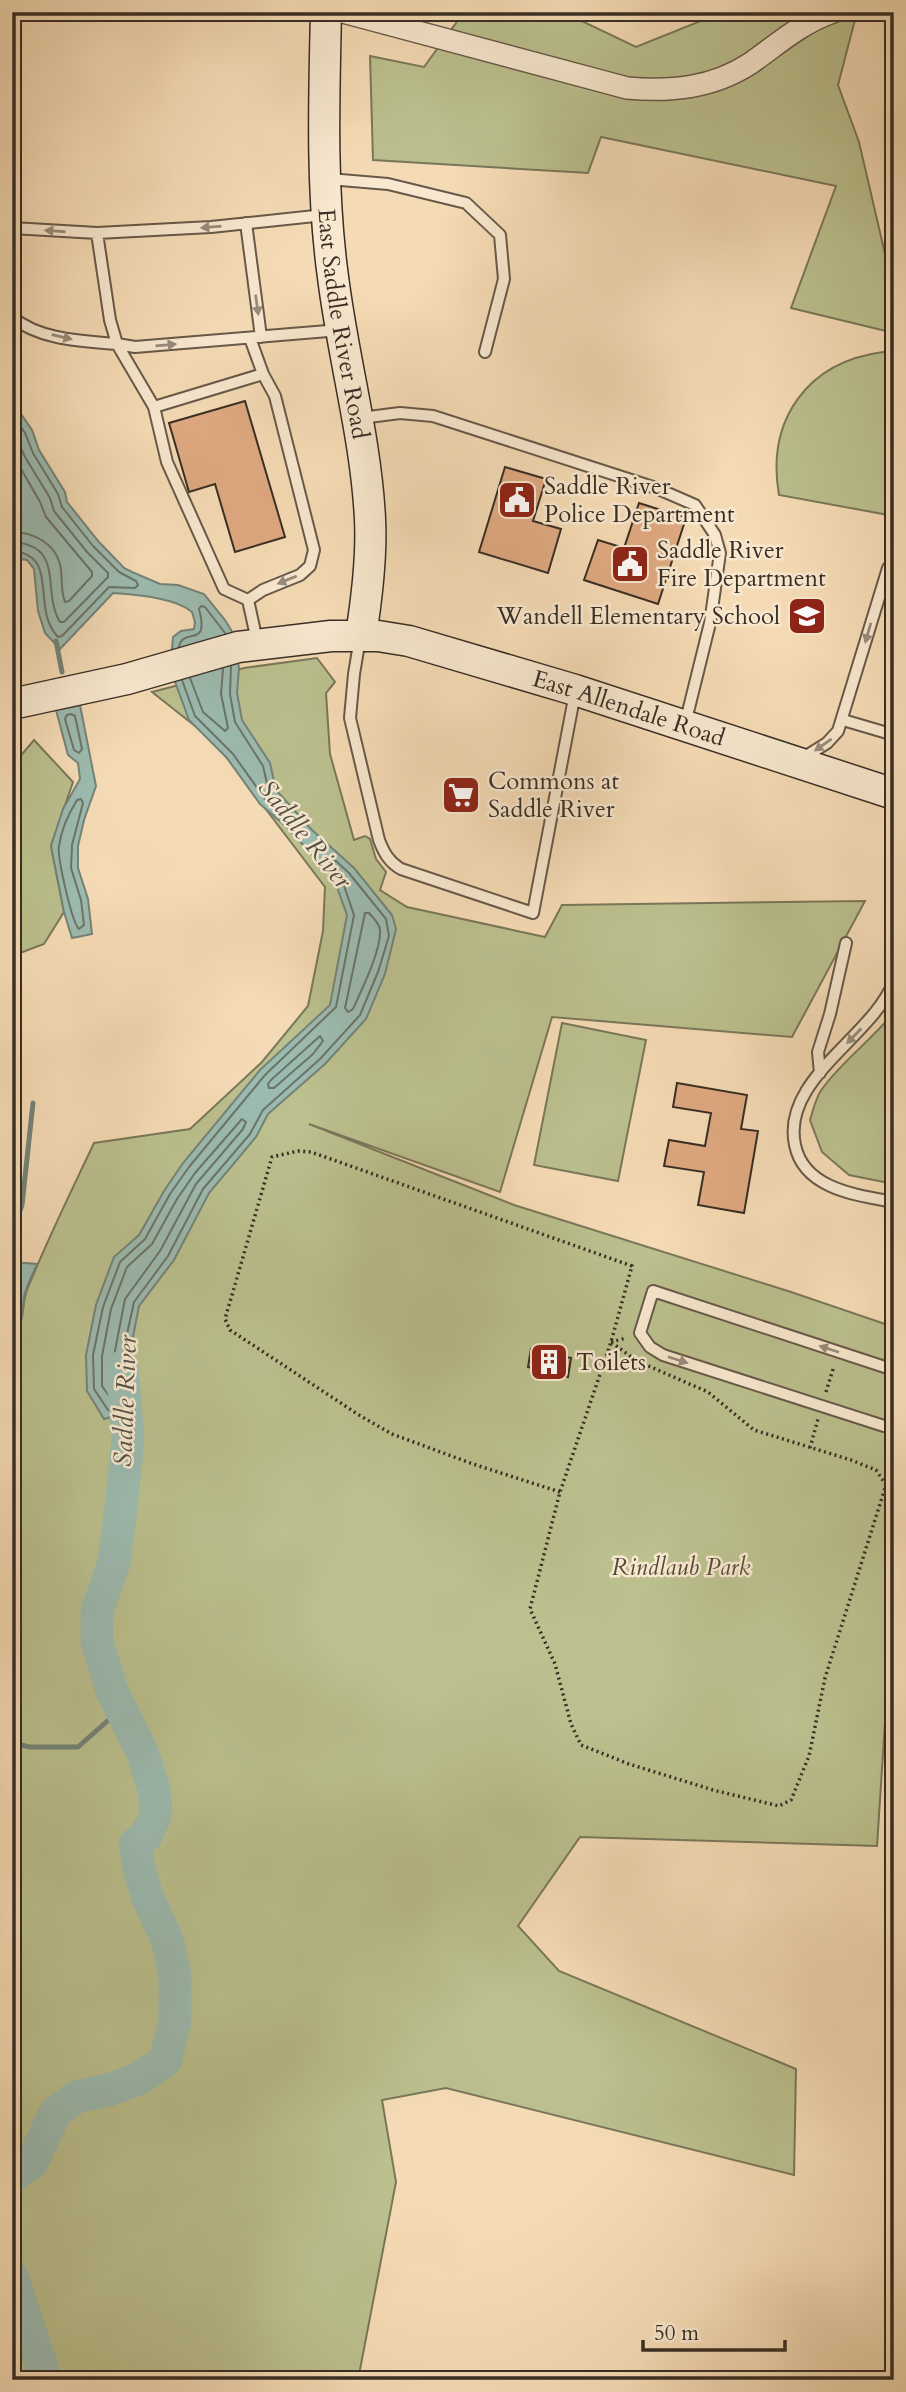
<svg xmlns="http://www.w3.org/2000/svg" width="906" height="2392" font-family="Cardo,serif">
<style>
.green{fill:#bbc08e;stroke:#7a775a;stroke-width:2}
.water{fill:#9cbbb0;stroke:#748378;stroke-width:2}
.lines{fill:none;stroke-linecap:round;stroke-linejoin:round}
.shore{stroke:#6a746a;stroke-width:2}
.stream{stroke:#748378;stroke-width:5}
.river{stroke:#9cbbb0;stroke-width:33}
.building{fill:#dfa981;stroke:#382e25;stroke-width:2}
.service-casing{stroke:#675949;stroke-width:14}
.minor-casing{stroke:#675949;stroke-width:24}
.secondary-casing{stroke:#382e25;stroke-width:33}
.path{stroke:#382e25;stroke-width:3.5;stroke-dasharray:2 3.5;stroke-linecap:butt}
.service{stroke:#f8e8cf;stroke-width:10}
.minor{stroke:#f8e8cf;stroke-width:21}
.secondary{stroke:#f8e8cf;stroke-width:30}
.oneway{fill:#988b7a}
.labels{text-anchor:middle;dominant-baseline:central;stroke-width:5;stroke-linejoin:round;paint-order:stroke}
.street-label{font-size:24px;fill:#382e25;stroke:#f8e8cf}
.poi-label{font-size:24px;fill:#382e25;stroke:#f8e8cf;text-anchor:start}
.park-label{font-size:24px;font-style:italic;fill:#524b3a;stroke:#f8e8cf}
.water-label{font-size:26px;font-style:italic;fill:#515148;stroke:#f8e8cf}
</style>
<rect width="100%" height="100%" fill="#f5dbb5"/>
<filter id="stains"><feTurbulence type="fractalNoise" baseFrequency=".00286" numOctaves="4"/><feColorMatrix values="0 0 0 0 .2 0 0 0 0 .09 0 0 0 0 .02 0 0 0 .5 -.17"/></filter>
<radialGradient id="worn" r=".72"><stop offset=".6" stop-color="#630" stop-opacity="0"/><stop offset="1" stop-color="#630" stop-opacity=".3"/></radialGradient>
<!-- green -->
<path class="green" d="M464,12H563L636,47L723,12H857L838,85L859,142L889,271H894V333L791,308L836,186L601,137L588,173L373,160L370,56L424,67Z
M883,352H894V516L779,495C766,420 807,362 883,352Z
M317,658L335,682L326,693L330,754L354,840L365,836L370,839L376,859L386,872L380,890L407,907L545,937L562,905L865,901L792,1037L552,1017L500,1192L309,1124L514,1205L788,1291L894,1327V1584L877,1846L580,1837L518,1926L559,1971L796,2069L794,2175L446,2088L382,2100L396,2182L358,2380H12V1335C26,1324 21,1305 27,1290C47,1240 71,1192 94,1143L190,1129L262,1062L308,1006L323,931L325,887L214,741L152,692L244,668Z
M34,740L73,782L51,846L64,912L44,944L12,956V766Z
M894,1012V1184L849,1175L822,1152L810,1120C813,1110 816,1097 822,1089C843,1060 872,1040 894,1012Z
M562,1023L646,1040L618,1181L534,1165Z"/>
<!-- water -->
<path class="water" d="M12,401L32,430L39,450L65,492L67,502L99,542L124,568L132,572L160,584L178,585L204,594L225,620L233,633L239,668L237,693L242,720L270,763L276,790L312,830L354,868L392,915L396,929L385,974L366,1019L325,1064L268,1114L256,1137L209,1193L174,1260L139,1306L129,1357L133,1411L104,1419L87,1391L86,1355L96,1305L114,1257L139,1235L164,1191L183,1163L260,1070L330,1005L347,915L334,879L289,829L260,804L227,758L189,720L174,679L171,661L173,637L181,631L194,629L195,622L192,612C175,597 135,595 113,593L60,649L45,633L38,611L34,569L27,560L12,558Z
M80,705L96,786L84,820L78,846V868L88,899L92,934L72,938L64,912L51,846L63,809L80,779L78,763L68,755L56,710Z
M12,1262L37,1264C33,1274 26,1286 24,1297C22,1311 24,1326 12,1335Z"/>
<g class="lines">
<!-- shore -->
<path class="shore" d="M12,414L25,433L33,453L58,494L62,507L93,546L119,572L136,581L138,585L135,588L109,587L62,636L58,637C30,608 61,555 12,551
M12,429L25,457L50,498L54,511L87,552L108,573V577L64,622H60C41,591 66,545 12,542
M12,453L40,502L46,517L92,572V576L69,601L65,602C60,590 63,576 60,564C54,542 32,532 12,532
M179,647C183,626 210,650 199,609L201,606L205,607L225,633
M190,678L203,712L225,731L228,728L221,694L223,669
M182,680L195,716L233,754L265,799L271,802L274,798L269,792L263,766L235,722L230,694L231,666
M71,714L75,716L82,749L79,753L74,750L65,719L67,715Z
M81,799L83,803L72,845L71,868L81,900L84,925L79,929C72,923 57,857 59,846C61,831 69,813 77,800Z
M332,862L336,861L349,873L386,919L389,936L378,972L360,1015L320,1059L263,1110L250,1134L203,1189L168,1256L134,1302L122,1357L125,1404L108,1410L94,1389L93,1355L103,1307L120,1262L145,1239L170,1194L189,1167L265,1075L336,1007L354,915L341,877L332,866Z
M365,913H369C374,919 380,924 380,931C381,951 361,991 353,1009L348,1012L345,1008Z
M320,1036L323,1041L313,1054L274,1088H269L268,1084L271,1080Z
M242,1119L246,1122L243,1129L196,1184L160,1251L125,1299L114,1356L116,1396L111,1399L102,1386V1356L111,1309L127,1267L152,1244L177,1199L195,1173Z"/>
<!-- stream -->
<path class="stream" d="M56,641L62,672
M12,1232L22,1205L33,1103
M12,1743L30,1747H78L121,1709"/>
<!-- river -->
<path class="river" d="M12,2177L31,2164L55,2113L76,2097L109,2090L140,2078L165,2061L175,2022V1976L168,1942L147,1896L138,1864L135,1844L146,1836L156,1814L154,1789L142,1752L112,1691L97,1642V1611L114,1563L121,1508L128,1439L122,1367
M12,2276L46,2380"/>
</g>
<!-- building -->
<path class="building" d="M245,401L285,537L235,552L215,484L189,492L169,423Z
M505,467L546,479L533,521L561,529L548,573L479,552Z
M639,503L686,518L658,604L584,580L598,540L624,548Z
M677,1083L747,1095L741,1129L758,1131L744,1213L698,1205L704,1172L664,1166L669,1140L705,1146L711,1113L673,1107Z
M531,1349L571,1358L568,1377L528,1367Z"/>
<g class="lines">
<defs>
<path id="service" d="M329,179L388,184L466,203L500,235L504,279L485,352
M324,215L211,227L97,233L110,320L117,344L135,347L340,330
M246,223L261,337
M12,228L97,233
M12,317C40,340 81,341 117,344L154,407
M361,418L400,413L433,416L656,488L695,505L715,535L720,553L710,623L685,724
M248,600L224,589L167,462L154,407L263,374
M248,600L263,590L300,575L310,566L314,550L275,396L263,374L250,338
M248,600L257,641
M360,638L354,674L350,718L379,840C384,853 389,862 401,869L533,913L575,693
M843,720L894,735
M803,758L827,743L838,731L888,568L894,569
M894,981C873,1037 781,1079 795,1145C804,1189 856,1195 894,1202
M820,1073L818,1052L830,1014L846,943
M894,1370L653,1291L640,1333L650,1347L663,1355L884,1426H894"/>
<path id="minor" d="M343,12L627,88C671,92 713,88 751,63C778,44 801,23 833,12"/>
<g id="secondary">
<path id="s1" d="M326,12C324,100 321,190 333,277C343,358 366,438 370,519C372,557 367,597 361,635"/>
<path id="s2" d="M12,704L127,679L238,647L331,636H378L409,641L575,690L894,794"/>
</g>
</defs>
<!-- service casing -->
<use href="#service" class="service-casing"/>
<!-- minor casing -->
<use href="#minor" class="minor-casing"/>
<!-- secondary casing -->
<use href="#secondary" class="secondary-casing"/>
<!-- path -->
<path class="path" d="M611,1342L626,1338
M826,1392L834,1366
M810,1448L818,1419
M560,1492L473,1464L392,1434L359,1415L230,1330L225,1319L272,1157L298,1151L311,1152L632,1266L611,1342L560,1492L530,1609L555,1664L571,1724L581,1745L629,1764L713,1790L779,1806L791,1800L809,1756L825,1678L886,1485L876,1470L851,1460L754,1430L708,1392L637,1361L611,1342"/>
<!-- service -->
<use href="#service" class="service"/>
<!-- minor -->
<use href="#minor" class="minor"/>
<!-- secondary -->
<use href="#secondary" class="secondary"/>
</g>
<!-- one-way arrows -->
<defs><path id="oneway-solid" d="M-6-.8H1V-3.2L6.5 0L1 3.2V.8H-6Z" transform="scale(1.75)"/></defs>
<g class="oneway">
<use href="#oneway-solid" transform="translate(211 227) rotate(175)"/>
<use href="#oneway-solid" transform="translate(55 231) rotate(-176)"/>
<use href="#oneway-solid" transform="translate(257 305) rotate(82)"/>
<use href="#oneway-solid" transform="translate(62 337) rotate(13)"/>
<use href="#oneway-solid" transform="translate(166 345) rotate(-5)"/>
<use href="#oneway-solid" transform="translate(287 580) rotate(158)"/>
<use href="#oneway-solid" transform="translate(868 633) rotate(106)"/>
<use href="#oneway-solid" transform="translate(823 745) rotate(145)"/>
<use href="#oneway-solid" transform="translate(854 1036) rotate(134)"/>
<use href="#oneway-solid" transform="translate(829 1349) rotate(-162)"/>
<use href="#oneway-solid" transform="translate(678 1360) rotate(18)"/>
</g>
<!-- icons -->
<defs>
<symbol id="civic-square" viewBox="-11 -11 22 22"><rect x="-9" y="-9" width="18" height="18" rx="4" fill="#8f2418" stroke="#f8e8cf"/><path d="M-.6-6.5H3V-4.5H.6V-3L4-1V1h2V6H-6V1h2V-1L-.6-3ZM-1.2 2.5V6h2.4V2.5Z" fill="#fff"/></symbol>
<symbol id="school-square" viewBox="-11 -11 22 22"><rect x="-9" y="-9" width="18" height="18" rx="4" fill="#8f2418" stroke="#f8e8cf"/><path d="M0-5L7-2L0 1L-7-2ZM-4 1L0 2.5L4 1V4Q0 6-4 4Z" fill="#fff"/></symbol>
<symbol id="supermarket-square" viewBox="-11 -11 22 22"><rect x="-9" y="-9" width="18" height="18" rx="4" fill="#8f2418" stroke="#f8e8cf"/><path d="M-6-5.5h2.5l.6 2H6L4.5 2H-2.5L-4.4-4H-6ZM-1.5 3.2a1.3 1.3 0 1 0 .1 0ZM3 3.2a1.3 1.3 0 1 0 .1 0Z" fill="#fff"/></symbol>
<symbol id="building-square" viewBox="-11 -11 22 22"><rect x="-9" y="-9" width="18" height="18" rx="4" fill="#8f2418" stroke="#f8e8cf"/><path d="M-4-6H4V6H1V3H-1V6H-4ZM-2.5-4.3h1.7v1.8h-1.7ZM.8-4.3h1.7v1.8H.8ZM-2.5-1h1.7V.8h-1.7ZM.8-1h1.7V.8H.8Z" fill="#fff"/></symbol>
</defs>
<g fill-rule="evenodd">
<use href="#civic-square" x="495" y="478" width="44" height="44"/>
<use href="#civic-square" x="608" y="542" width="44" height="44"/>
<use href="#school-square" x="785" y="594" width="44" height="44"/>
<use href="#supermarket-square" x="439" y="773" width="44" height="44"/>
<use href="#building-square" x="527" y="1340" width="44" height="44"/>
</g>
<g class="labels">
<!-- street labels -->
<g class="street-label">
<text stroke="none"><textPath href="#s1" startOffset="313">East Saddle River Road</textPath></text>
<text stroke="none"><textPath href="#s2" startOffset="635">East Allendale Road</textPath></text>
</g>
<!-- poi labels -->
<g class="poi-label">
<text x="544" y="486">Saddle River<tspan x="544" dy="28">Police Department</tspan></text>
<text x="657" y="550">Saddle River<tspan x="657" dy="28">Fire Department</tspan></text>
<text x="780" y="616" text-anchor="end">Wandell Elementary School</text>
<text x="488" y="781">Commons at<tspan x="488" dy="28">Saddle River</tspan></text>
<text x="576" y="1362">Toilets</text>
</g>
<!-- park labels -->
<g class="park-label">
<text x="681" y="1567">Rindlaub Park</text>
</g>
<!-- water labels -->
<g class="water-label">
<text transform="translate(305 834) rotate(51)">Saddle River</text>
<text transform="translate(125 1401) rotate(-88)">Saddle River</text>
</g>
</g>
<!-- margin -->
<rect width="906" height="2392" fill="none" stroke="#f5dbb5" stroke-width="42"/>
<rect x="14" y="14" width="878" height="2364" fill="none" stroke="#382e25" stroke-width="3.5"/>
<rect x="21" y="21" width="864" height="2350" fill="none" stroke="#382e25" stroke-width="2"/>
<!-- scale -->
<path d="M643 2340v10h142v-10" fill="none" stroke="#382e25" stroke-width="3.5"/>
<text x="654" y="2340" font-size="21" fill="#382e25" stroke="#f8e8cf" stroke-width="5" paint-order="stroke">50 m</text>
<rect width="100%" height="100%" filter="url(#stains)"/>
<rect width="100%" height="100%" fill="url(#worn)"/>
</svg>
